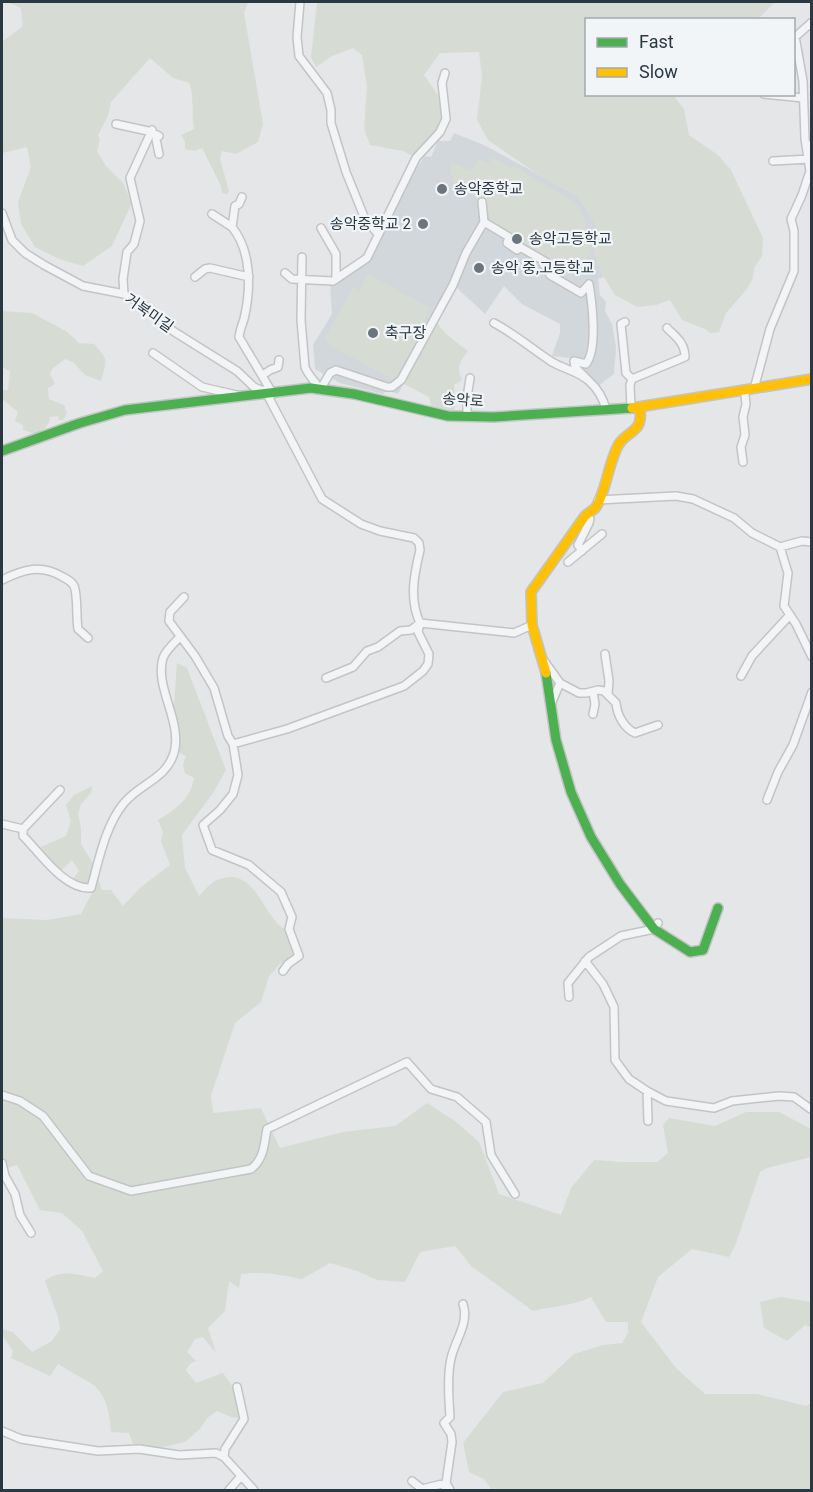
<svg xmlns="http://www.w3.org/2000/svg" width="813" height="1492" font-family="Roboto,'Noto Sans KR',sans-serif">
<style>
.built{fill:#d2d7db}
.green{fill:#d6dcd4}
.lines{fill:none;stroke-linecap:round;stroke-linejoin:round}
.street-casing{stroke:#c2c4c6;stroke-width:10}
.fast-casing{stroke:#c2c4c6;stroke-width:12}
.slow-casing{stroke:#c2c4c6;stroke-width:12}
.street{stroke:#f3f4f5;stroke-width:7}
.fast{stroke:#4caf50;stroke-width:9}
.slow{stroke:#ffc107;stroke-width:9}
.poi-dot{fill:#6b757c;stroke:#f2f5f8;stroke-width:2}
.labels{text-anchor:middle;dominant-baseline:central;stroke-width:4.5;stroke-linejoin:round;paint-order:stroke}
.poi-label{font-size:15px;fill:#2a3842;stroke:#f2f5f8;text-anchor:start}
.street-label{font-size:15px;fill:#2a3842;stroke:#f2f5f8}
</style>
<rect width="100%" height="100%" fill="#e4e6e8"/>
<!-- built -->
<path class="built" d="M454,133L486,146L578,196L596,225L594,251L604,277L598,279L600,295L606,302L605,311L612,324L616,347L614,374L598,386L571,367L572,358L552,356L560,333V324L522,304L504,286L485,314L456,287L398,394L387,390L383,394L340,383L315,369L313,345L332,314L330,283L369,260L410,177L425,156L431,157L438,141H450Z"/>
<!-- green -->
<path class="green" d="M7,2H248L244,13L263,124L258,142L236,154L222,151L220,159L229,191L227,194L222,193L221,186L202,148L195,151L185,149V142L181,135L194,129C191,113 195,98 189,83L173,78L150,58L111,102L108,116L98,135L100,140L97,151L106,166L123,183L132,203L112,246L83,266L59,259L35,247L21,224L18,202L31,167L27,147L2,153V42L23,26L21,8Z
M317,2H775L758,19L586,20V94L673,95L684,109L689,135L718,155L731,170L763,238L762,256L754,268L753,278L747,289L726,313L719,332L710,333L705,329L682,320L670,300L656,305L637,307L615,295L604,277L594,251L596,225L578,196L536,173L488,140L477,120L482,76L479,52L440,53L424,75L445,105L442,126L416,158L403,151L370,145L364,129L367,87L362,55L353,48L332,56L316,67L311,57Z
M492,158L512,168L514,166L577,204L583,216L591,249L587,260L577,271L561,264L557,270L548,265L550,259L490,220L487,204L451,182L453,177L450,171L451,162L470,170L475,166L478,159L488,164Z
M368,274L430,308L422,324L425,326L396,377L393,379L330,346L325,338L353,287L360,290Z
M2,311L32,313L66,331L79,343L94,344C110,361 106,361 101,381L85,375L73,362L65,359L52,369L50,374L55,384L48,388L49,399L64,405L67,413L63,420H58L59,416L50,417C49,427 43,430 35,434L23,430V425L15,421L18,412L2,399V390H8L10,371L2,367Z
M437,323L447,335L468,351C460,361 456,367 462,380L454,385L455,411L431,407L429,397L404,384Z
M177,663L187,668L226,770L213,793L182,835L185,868L199,896C204,891 210,883 217,880C256,864 261,916 286,930L294,956L280,964L269,976L261,1002L235,1023L211,1096L213,1113L261,1108L280,1148L343,1132L395,1126L427,1103L455,1121L479,1142L499,1194L561,1215L571,1188L594,1160L622,1162H657L668,1153L663,1125L669,1118L715,1126L746,1112H779L811,1129V1157L767,1168L760,1172L735,1246L729,1257L692,1249L658,1277L641,1322L676,1368L705,1394H757L806,1406L811,1403V1490H492L484,1479L469,1472L463,1443L503,1392L543,1383L574,1354L603,1345L622,1343L628,1333V1322H606L591,1297C574,1306 552,1306 533,1311L471,1266L455,1246L420,1252L405,1282L377,1280L357,1271L330,1263L302,1279C282,1275 262,1271 241,1274L239,1288L229,1281L225,1311L208,1328L216,1353L203,1337L195,1339L187,1352L196,1361L190,1364L186,1370L196,1383L223,1373L235,1390L241,1418L231,1417L217,1411L207,1418L200,1429L185,1442L154,1449L133,1444L129,1433L111,1432C110,1415 107,1398 95,1386L58,1364L50,1376L11,1358L13,1351L2,1335V1329L13,1332L32,1352L52,1341L60,1329L58,1317L45,1281C58,1269 78,1274 95,1278L103,1271L82,1231L62,1213L40,1210L17,1165L2,1169V918L48,920L81,914L92,893L86,885L72,880L79,871L72,860L60,872L44,854L41,847L66,836L71,821L66,805L74,795L92,786L91,793L81,804L78,814L81,828V844L92,862L102,890H111L123,906L141,887L170,865L161,841L163,832L158,820C175,810 191,799 194,778L185,773L183,765L186,756C174,753 175,739 170,729L173,718Z
M781,1297L811,1302V1328L805,1325L787,1341L764,1328L760,1302Z"/>
<g class="lines">
<defs>
<path id="street" d="M300,2L297,37L299,56L327,93L331,110V123L346,172L365,219L378,234
M794,38L812,22
M764,94L803,98
M116,124L148,131L159,136L156,139L159,154
M773,161L809,159L812,144
M242,197L239,204L235,206L232,227C252,252 251,289 244,319C242,325 240,330 239,337L270,389
M2,213L12,240L25,253L44,265L83,286L124,294L145,306L173,331L237,371L254,387L261,390L270,389L273,394
M212,214L232,227
M484,222L509,237L507,243L517,250L520,247L546,262L544,265L553,270L550,275L581,293L589,284C592,302 598,349 586,364L574,361L575,367L589,381
M321,228L336,254V279
M302,257L301,320L305,367C308,376 316,381 320,390
M285,273L292,279L333,281L367,258L416,158L440,132L446,119L442,83L445,73
M195,277L205,269L210,268L249,277
M124,294L123,279L127,252L134,244L140,221L130,178L152,130
M625,322L621,324L626,373L632,379L630,385L631,407
M494,323C515,334 532,349 552,362C564,369 578,371 589,381C598,389 603,398 606,409
M153,353L202,387L241,396
M263,375L270,370L278,367L279,360
M632,379L685,357C685,343 676,337 667,328
M754,389L770,329L794,271V231L791,219L802,195L810,171L805,139L803,81L795,36
M320,390L330,373L336,370L387,387H392L401,380L453,285L466,253L484,222L482,202
M269,398L322,499L361,524L380,531L414,538L419,543L420,550C414,575 409,599 420,623L411,630L400,631L378,647L367,651L353,667L326,678
M467,417V398L470,378
M743,462L741,447L745,435L743,417L746,404L745,395
M598,500L676,496L693,499L734,518L752,533L780,547L802,541L812,542
M780,547L788,573L784,606L796,624L812,657
M582,551L578,545L589,523L590,519L587,514
M568,562L602,534
M2,580C24,569 41,564 63,577C67,579 72,582 74,586C78,595 76,618 78,629L88,638
M184,597L170,612L169,621L195,656L214,688L228,736L233,744L238,775L233,794L220,810L203,825L212,850L249,865L281,892L292,917L289,929L299,956L288,964L283,971
M605,654L609,681L608,694
M545,662L560,683
M741,676L752,656L789,616
M593,692L595,704L593,714
M552,702L560,683L579,693H586L598,690L604,691L616,703C617,715 624,728 635,733L658,725
M233,744L287,729L404,686L423,671L428,664L429,654L418,632L420,623L514,633L532,625
M767,800L778,772L793,745L812,692
M2,824L23,829L60,790
M23,829V836L26,839C42,856 66,890 91,888C99,860 105,826 124,803C141,783 166,779 174,753C183,722 154,687 163,658C166,650 174,643 180,637
M585,961L603,984L614,1007L615,1060L629,1079L647,1091L666,1101L714,1108L732,1101L779,1096L794,1097L812,1110
M569,997L568,983L589,957L621,936L654,929L658,923
M647,1091L648,1121
M2,1095L20,1101L43,1116L89,1176L131,1191L251,1169C264,1159 264,1145 267,1129L407,1062L431,1089L457,1097L486,1122L491,1155L515,1194
M2,1163L5,1176L15,1194L20,1215L31,1233
M2,1431L21,1439L98,1451L139,1449L179,1455L216,1453L224,1457L254,1490
M224,1457L225,1449L244,1419L237,1387
M412,1481L422,1489L446,1483L450,1490
M229,1490L241,1476
M445,1490L452,1442L451,1434L444,1423L450,1417C449,1400 447,1381 450,1364C452,1343 470,1326 463,1304"/>
<path id="fast" d="M2,451L80,423L125,410L311,388L354,394L448,416L494,417L632,408
M546,673L556,740L571,792L591,837L620,884L654,929L690,952L703,950L718,908"/>
<path id="slow" d="M632,408L812,379
M546,673L532,625L531,592L585,516C588,513 594,510 596,507C606,492 609,460 619,444C628,430 643,433 640,410"/>
</defs>
<!-- street casing -->
<use href="#street" class="street-casing"/>
<!-- fast casing -->
<use href="#fast" class="fast-casing"/>
<!-- slow casing -->
<use href="#slow" class="slow-casing"/>
<!-- street -->
<use href="#street" class="street"/>
<!-- fast -->
<use href="#fast" class="fast"/>
<!-- slow -->
<use href="#slow" class="slow"/>
</g>
<!-- markers -->
<g class="poi-dot">
<circle cx="442" cy="189" r="6"/>
<circle cx="423" cy="224" r="6"/>
<circle cx="517" cy="239" r="6"/>
<circle cx="479" cy="268" r="6"/>
<circle cx="373" cy="333" r="6"/>
</g>
<g class="labels">
<!-- poi labels -->
<g class="poi-label">
<text x="454" y="189">송악중학교</text>
<text x="411" y="224" text-anchor="end">송악중학교 2</text>
<text x="529" y="239">송악고등학교</text>
<text x="491" y="268">송악 중,고등학교</text>
<text x="385" y="333">축구장</text>
</g>
<!-- street labels -->
<g class="street-label">
<text transform="translate(149 313) rotate(35)">거북미길</text>
<text transform="translate(463 400) rotate(4)">송악로</text>
</g>
</g>
<!-- border -->
<rect width="813" height="1492" fill="none" stroke="#2a3842" stroke-width="6"/>
<!-- legend -->
<rect x="585" y="18" width="210" height="78" fill="#f2f5f8" stroke="#a2a9af" stroke-width="1.5"/>
<rect x="597" y="38" width="30" height="9" fill="#4caf50" stroke="#a2a9af" stroke-width="1.5"/>
<text x="639" y="48" font-size="18" fill="#2a3842">Fast</text>
<rect x="597" y="68" width="30" height="9" fill="#ffc107" stroke="#a2a9af" stroke-width="1.5"/>
<text x="639" y="78" font-size="18" fill="#2a3842">Slow</text>
</svg>
